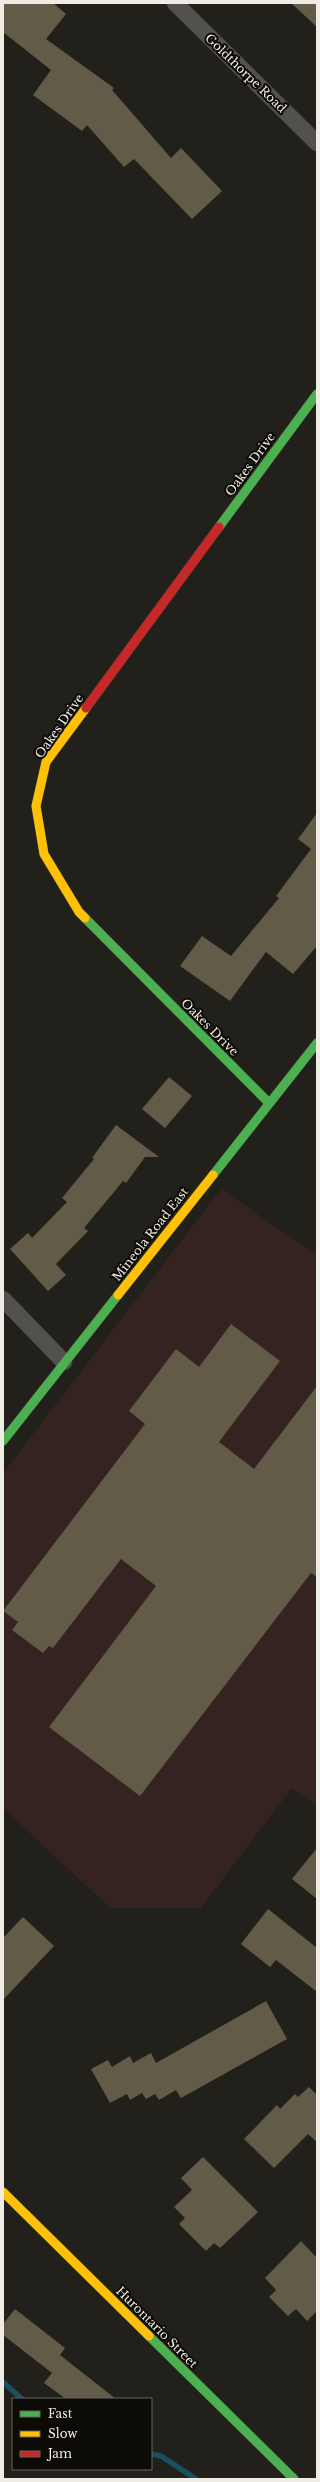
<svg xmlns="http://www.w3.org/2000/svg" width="320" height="2482" font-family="'Libre Baskerville',serif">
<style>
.education{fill:#342320}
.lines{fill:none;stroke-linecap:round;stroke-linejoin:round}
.stream{stroke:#1a4e62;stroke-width:5.5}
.building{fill:#625b47}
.street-casing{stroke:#3c3b36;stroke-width:17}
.fast-casing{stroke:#3c3b36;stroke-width:10}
.slow-casing{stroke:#3c3b36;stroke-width:10}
.jam-casing{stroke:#3c3b36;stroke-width:10}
.street{stroke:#53514d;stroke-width:16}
.fast{stroke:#4caf50;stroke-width:9}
.slow{stroke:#ffc107;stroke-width:9}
.jam{stroke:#c62828;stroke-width:9}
.labels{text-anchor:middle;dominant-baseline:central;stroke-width:4;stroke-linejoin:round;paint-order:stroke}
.street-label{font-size:12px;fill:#efece4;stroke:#0d0b06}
</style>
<rect width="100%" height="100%" fill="#22201a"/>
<!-- education -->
<path class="education" d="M221,1189L317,1255V1806L292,1788L201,1908H110L3,1808V1473Z"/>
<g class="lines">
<!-- stream -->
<path class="stream" d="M3,2382L22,2399
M151,2454L161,2456L196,2479"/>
</g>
<!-- building -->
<path class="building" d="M3,3H53L66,14L46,39L114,88L112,90L171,158L181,148L222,191L192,219L134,159L124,167L87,125L82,131L33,95L51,70L3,32Z
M291,3H317V27Z
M317,813V946L293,974L266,952L230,1001L180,966L202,936L231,956L279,898L276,896L311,849L298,839Z
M169,1077L192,1096L165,1128L142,1109Z
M116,1125L159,1157H145L126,1183L123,1181L84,1228L88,1231L56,1264L66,1275L48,1291L10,1249L28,1233L32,1238L67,1202L62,1198L94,1159L92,1158Z
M231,1324L280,1361L219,1442L254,1469L317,1386V1577L311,1573L140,1796L49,1727L156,1586L121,1559L53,1648L49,1646L43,1653L12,1630L18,1622L3,1611L145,1424L129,1411L176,1349L199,1367Z
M317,1848V1899L292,1879Z
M268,1909L317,1948V1992L276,1960L270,1967L241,1944Z
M23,1917L54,1946L3,2000V1938Z
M266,2001L287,2039L181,2098L176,2090L159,2100L155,2094L146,2099L142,2093L130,2100L127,2094L110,2103L91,2069L108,2060L112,2067L130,2056L133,2063L151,2053L156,2063Z
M309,2087L317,2095V2142L308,2134L274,2168L244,2139L277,2105L280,2109L295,2094L298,2097Z
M203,2157L258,2212L220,2248L214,2243L206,2251L179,2224L185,2218L174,2207L192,2190L181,2178Z
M301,2241L317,2258V2311L307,2321L296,2309L288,2316L269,2297L276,2290L265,2278Z
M15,2309L65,2348L60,2355L116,2399H66L44,2383L52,2373L3,2335V2324Z"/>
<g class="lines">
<defs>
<path id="street" d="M175,3L317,143
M3,1299L64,1362"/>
<path id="fast" d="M219,527L317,394
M85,918L269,1103
M213,1175L317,1043
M3,1441L118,1295
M149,2336L294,2479"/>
<path id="slow" d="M85,918L79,912L44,854L36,806L46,762L86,708
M118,1295L213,1175
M3,2192L149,2336"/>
<path id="jam" d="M86,708L219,527"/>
</defs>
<!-- street casing -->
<use href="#street" class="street-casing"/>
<!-- fast casing -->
<use href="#fast" class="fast-casing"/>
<!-- slow casing -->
<use href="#slow" class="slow-casing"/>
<!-- jam casing -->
<use href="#jam" class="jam-casing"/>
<!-- street -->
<use href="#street" class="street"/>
<!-- fast -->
<use href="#fast" class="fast"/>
<!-- slow -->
<use href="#slow" class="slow"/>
<!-- jam -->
<use href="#jam" class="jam"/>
</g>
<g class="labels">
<!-- street labels -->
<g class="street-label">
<text transform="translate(246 73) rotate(44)">Goldthorpe Road</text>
<text transform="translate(250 464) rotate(-54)">Oakes Drive</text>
<text transform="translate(59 726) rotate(-55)">Oakes Drive</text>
<text transform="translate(210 1027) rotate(45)">Oakes Drive</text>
<text transform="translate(150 1234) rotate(-52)">Mineola Road East</text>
<text transform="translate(157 2327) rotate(45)">Hurontario Street</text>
</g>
</g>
<!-- border -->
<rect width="320" height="2482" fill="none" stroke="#efece4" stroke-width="8"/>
<!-- legend -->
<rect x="12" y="2398" width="140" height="72" fill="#0d0b06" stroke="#67655f"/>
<rect x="20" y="2411" width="20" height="6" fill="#4caf50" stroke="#67655f"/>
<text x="48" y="2418" font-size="12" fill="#efece4">Fast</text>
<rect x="20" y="2431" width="20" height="6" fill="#ffc107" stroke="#67655f"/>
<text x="48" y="2438" font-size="12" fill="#efece4">Slow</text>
<rect x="20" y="2451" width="20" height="6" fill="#c62828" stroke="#67655f"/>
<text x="48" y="2458" font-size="12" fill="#efece4">Jam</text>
</svg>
